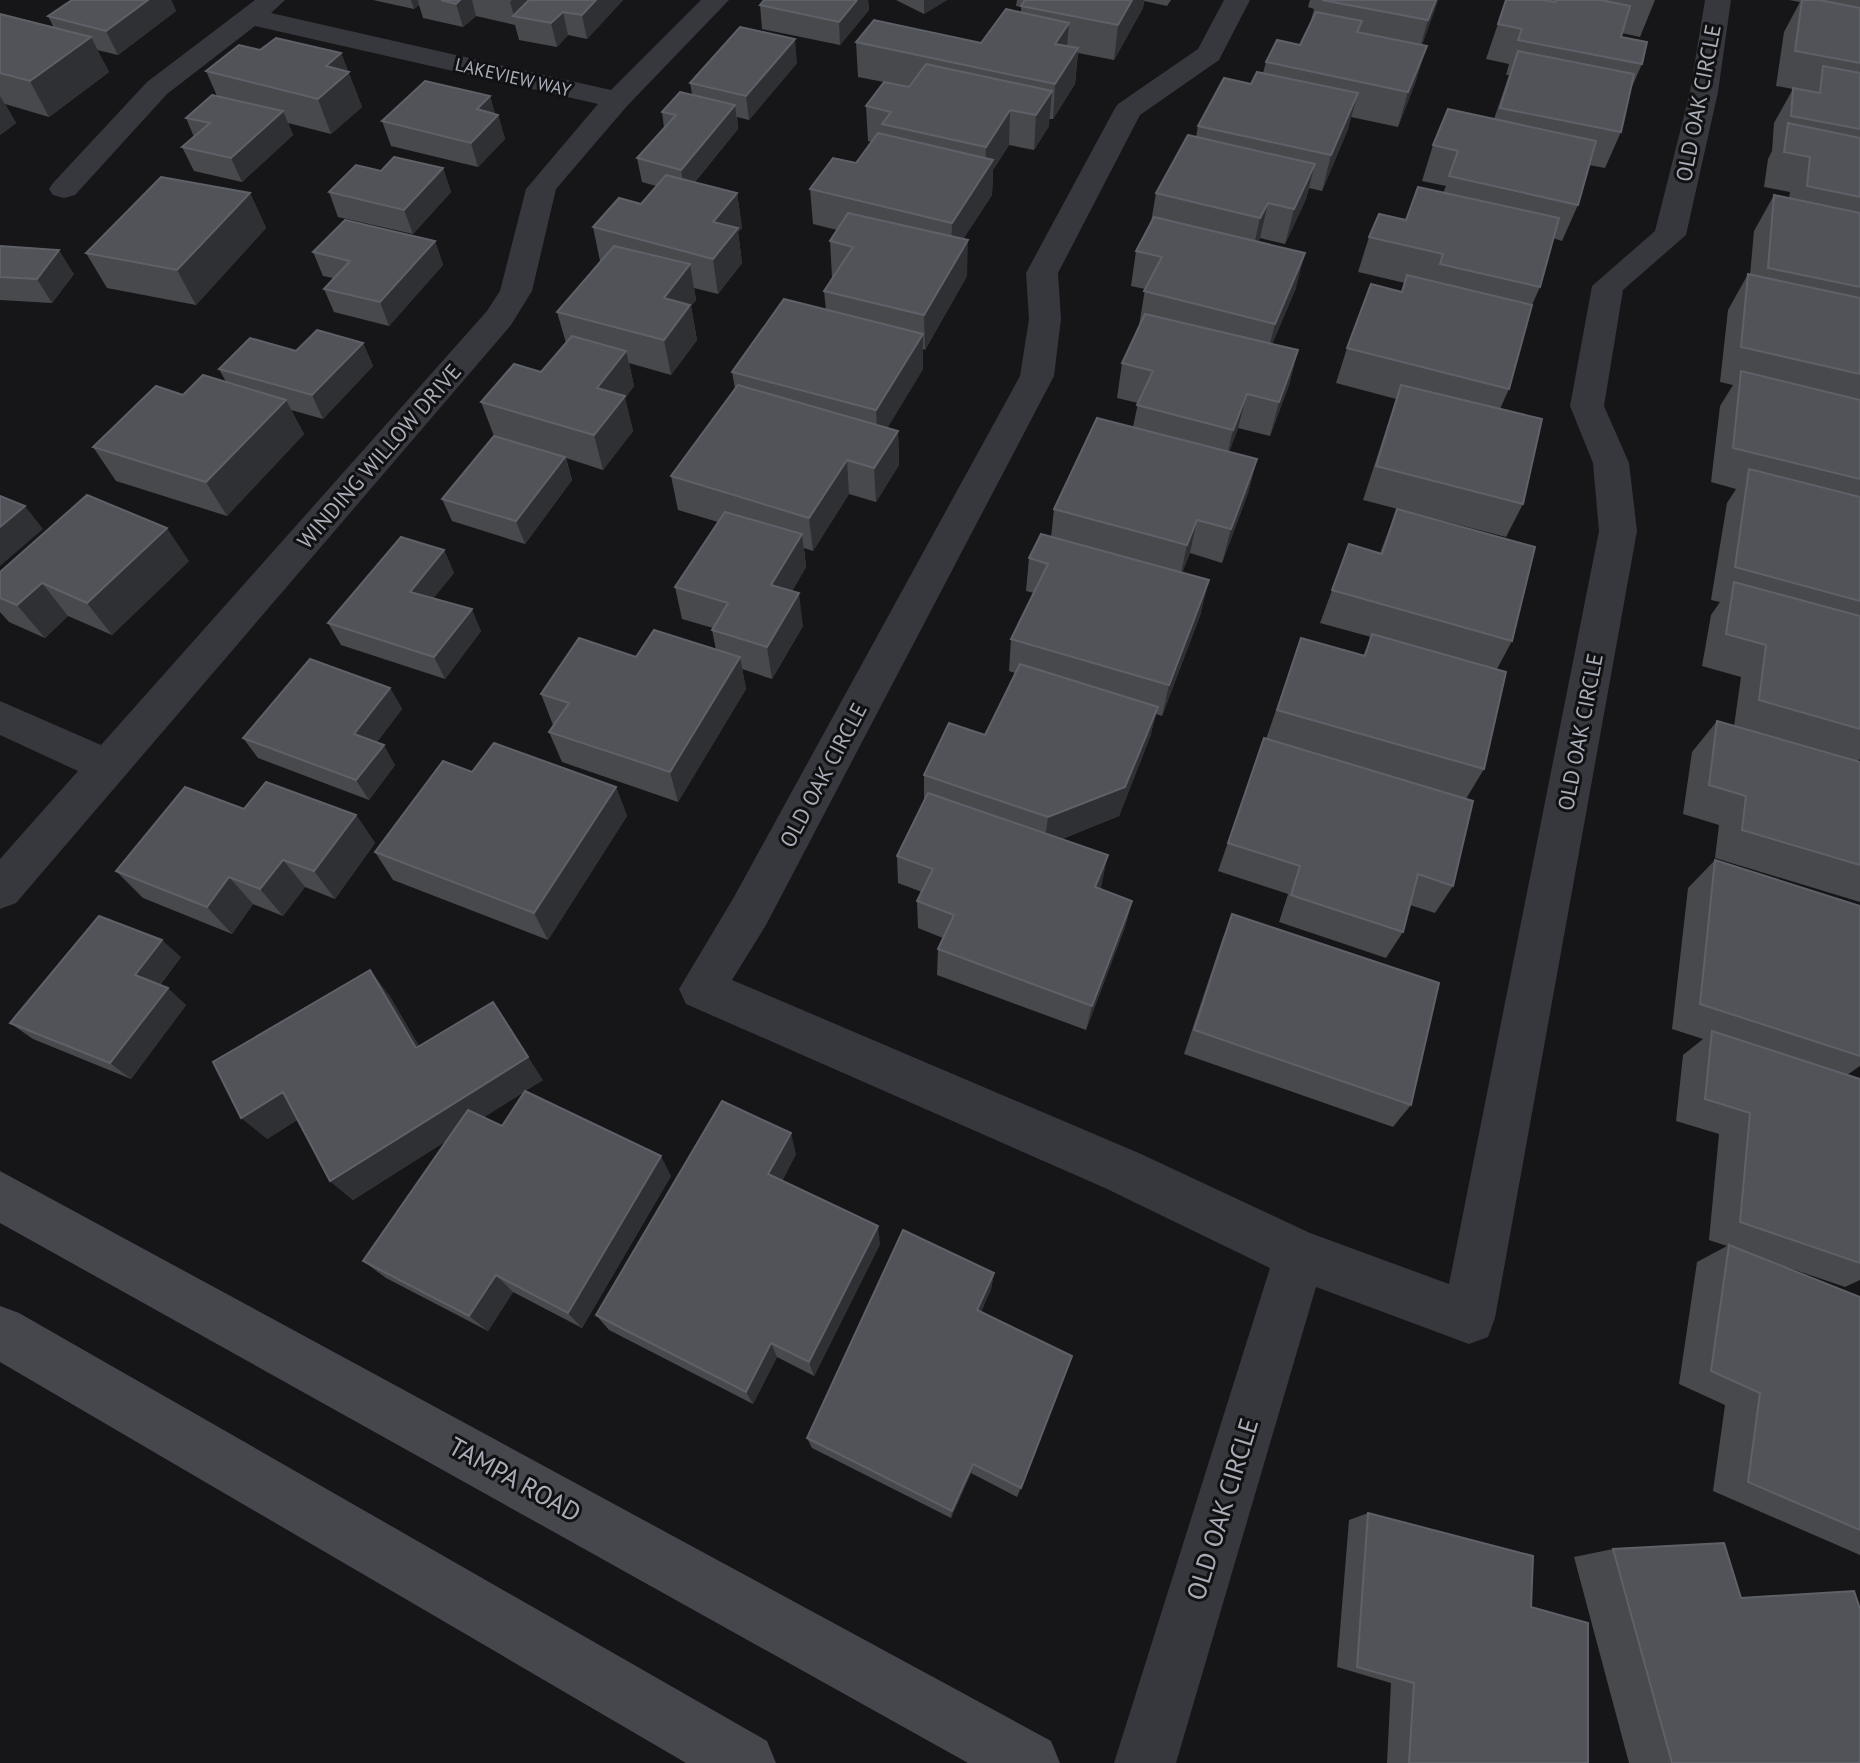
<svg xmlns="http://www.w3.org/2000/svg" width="1860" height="1763" font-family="'PT Sans',sans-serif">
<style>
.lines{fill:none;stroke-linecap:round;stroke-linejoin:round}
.minor{fill:#37383d;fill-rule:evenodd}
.secondary{fill:#45474d;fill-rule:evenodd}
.wall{fill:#47494d;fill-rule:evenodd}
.shaded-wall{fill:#2f3033}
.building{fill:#525359;stroke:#5f6168;stroke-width:2}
.labels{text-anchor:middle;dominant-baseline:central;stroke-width:6;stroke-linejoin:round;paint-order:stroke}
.far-street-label{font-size:18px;fill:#a8adb8;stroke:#111113}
.street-label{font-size:22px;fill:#a8adb8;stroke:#111113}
.near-street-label{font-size:26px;fill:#a8adb8;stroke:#111113}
</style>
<rect width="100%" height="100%" fill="#161618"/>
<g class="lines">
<!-- minor -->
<path class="minor" d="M255,0H285L271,13L611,90L701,0H729L627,106L556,189L532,291L511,325L16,903L0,909V859L78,771L0,735V701L101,745L487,311L500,291L526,189L598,104L255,26L167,94L75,195L64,198L53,195L49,189L53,183L147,82Z
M1224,0H1250L1219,60L1140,115L1058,273L1061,319L1054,376L766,925L732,980L1141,1154L1310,1233L1449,1284L1599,531L1593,463L1570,406L1592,286L1655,231L1690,92L1705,0H1731L1718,92L1686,235L1623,290L1604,406L1629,463L1637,531L1495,1318L1488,1337L1469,1344L1316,1287L1176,1763H1114L1270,1268L1105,1188L686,1004L679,989L734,897L1020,376L1029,319L1026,273L1114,110L1118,104L1198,49Z"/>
<!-- secondary -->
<path class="secondary" d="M0,1171L1051,1741L1060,1763H968L0,1223Z
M0,1306L19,1313L767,1741L776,1763H686L0,1362Z"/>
</g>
<!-- wall -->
<path class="wall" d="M72,0H171L176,11L118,55L97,50L109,72L49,117L5,104L16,123L0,135V14L54,28L48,16Z
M373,0H623L587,39L568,35L557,47L519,40L515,25L476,16L463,27L423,18L419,5L414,9Z
M764,0H868L869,10L840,45L762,29L760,5Z
M896,0H947L924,14Z
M1017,0H1171L1167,6L1144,1L1143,8L1114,60L1078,53L1075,84L1053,119H1049V126L1034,150L1009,145L993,170L992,195L963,239L967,276L925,350L923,349V369L887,428L898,431L899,465L876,502L849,494L813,551L804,548L806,567L792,591L803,626L772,679L742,669L746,689L678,802L562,762L549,732L554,725H553L541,694L636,657L716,650L712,630L713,628L682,619L675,587L718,522L678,510L671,476L735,389L732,372L826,310L824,291L834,277H832L830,241L837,230L813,224L810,189L856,163L871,142L868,141L866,106L884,82L858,77L856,42L981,43L1021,13V7L1016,6Z
M1310,0H1438L1422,45L1416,81L1398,127L1351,117L1348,129L1322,191L1309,188L1306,199L1285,244L1260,238L1258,242L1296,288L1272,344L1298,350L1289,385L1270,436L1238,428L1229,452L1257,459L1248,493L1222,563L1190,553L1182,573L1201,613L1162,716L1156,714L1150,737L1119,816L1062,839L1102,883L1100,889L1132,901L1125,927L1086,1030L937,975L938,949L943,938L918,928L917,901L922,892L898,883L897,856L924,801V775L985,735L1015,673L1009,671L1011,639L1034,593L1026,591L1029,558L1051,537L1054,509L1133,427L1138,403L1117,398L1122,363L1139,326L1145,289L1131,286L1136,251L1151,222L1156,193L1196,137L1198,126L1263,73L1266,62L1300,45L1310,24L1314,9L1308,7Z
M1506,0H1655L1640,37L1622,33L1621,37L1642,64L1631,89L1621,132L1605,168L1589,165L1578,205L1562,241L1553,238L1540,287L1532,305L1509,389L1500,409L1523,504L1506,537L1363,500L1396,399L1336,383L1347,348L1402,292L1405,283L1358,272L1369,237L1406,220L1443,193L1446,186L1422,181L1433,145L1494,119L1509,75H1506L1509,64L1486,59Z
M1789,0H1860V297H1858L1860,298V759L1858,761L1860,762V902L1715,858L1719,825L1683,814L1692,752L1717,721L1734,726L1741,677L1702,666L1711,615L1720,602L1711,600L1727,503L1736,489L1711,482L1720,406L1733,385L1720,382L1728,310L1748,274L1750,275L1754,231L1774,195L1789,198L1790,192L1764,187L1768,159L1772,151L1774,123L1793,89L1776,86L1784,32L1800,2Z
M260,50L341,53L362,107L331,134L288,123L293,135L242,182L194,171L182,147L194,137L186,118L217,96L206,71Z
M797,63L749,120L737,117L738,129L695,182L737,193L742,228L738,232L742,263L718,294L694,288L696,300L691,306L697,340L671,375L629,363L634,386L625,398L633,431L603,470L566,458L572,480L525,544L452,521L442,499L494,436L481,402L541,372L566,343L557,312L600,261L593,227L641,204L656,186L642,182L637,158L664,128L662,112L692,94L690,83Z
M490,96L495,114L498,115L505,139L478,167L391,146L382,121Z
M443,168L451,192L413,234L338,217L329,192L381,171Z
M250,193L266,228L196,305L107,288L86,253Z
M435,241L443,265L389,326L334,312L324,289L333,278L323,276L313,252Z
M0,246L74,274L52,303L0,300Z
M363,343L373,366L323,419L291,410L304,434L227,516L116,481L93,447L183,395L226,382L219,369L296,351Z
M1397,509L1512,641L1497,669L1484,769L1466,799L1453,886L1435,913L1410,905L1403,932L1386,958L1279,922L1288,894L1218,871L1264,738L1266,739L1301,638L1363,656L1371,637L1320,623L1349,544L1380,553Z
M444,550L454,573L433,598L481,631L445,679L341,645L328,623Z
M189,561L112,635L68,616L45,638L9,622L0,612V572Z
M390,688L402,709L377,742L395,765L369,800L258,758L243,738Z
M472,772L616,787L627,816L548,940L393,880L375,852Z
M244,809L356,815L375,843L335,899L305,887L283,916L253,904L232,934L143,898L116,871Z
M1715,860L1860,906V1066L1847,1075L1860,1079V1280L1845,1287L1763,1259L1860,1297V1555L1713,1491L1725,1405L1679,1384L1697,1262L1727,1246L1709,1240L1719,1134L1676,1121L1683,1055L1703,1039L1672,1029L1688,888Z
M1232,914L1411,1105L1393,1127L1184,1054L1222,940Z
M181,957L160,985L186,1005L131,1079L33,1039L10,1023Z
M389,995L419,1046L543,1080L525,1091L671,1176L582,1328L513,1292L488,1331L386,1278L363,1261L446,1141L353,1200L330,1181L297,1120L267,1139ZM524,1092L502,1126L484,1117Z
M796,1154L782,1181L880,1244L814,1376L777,1357L753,1404L609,1330L596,1315Z
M994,1273L991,1289L981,1312L1021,1488L1017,1497L971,1473L951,1518L812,1448L807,1438Z
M1368,1513L1531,1607L1588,1763H1387L1391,1683L1337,1667L1349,1520Z
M1613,1549L1741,1598L1860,1763H1629L1574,1557Z"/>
<!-- shaded-wall -->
<path class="shaded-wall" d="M148,0H171L176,11L118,55L106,31Z
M411,0H418L419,5L414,9Z
M460,0H472L476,16L463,27L456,4Z
M512,0H541L514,16L510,2Z
M596,0H623L587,39L582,15Z
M857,0H868L869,10L840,45L839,22Z
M924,0H947L924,14Z
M1132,0H1144L1143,8L1114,60L1118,25Z
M1436,0H1438L1435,10L1418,55L1428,20Z
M563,12L568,35L557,47L551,23Z
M1069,23L1066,58L1055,44Z
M91,37L109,72L49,117L30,81Z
M795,39L797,63L749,120L746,96Z
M1427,46L1416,81L1398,127L1408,92Z
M1078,48L1075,84L1053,119L1055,84Z
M341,53L362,107L331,134L318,99L326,66Z
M1052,91L1049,126L1034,150L1036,115Z
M1358,93L1348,129L1322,191L1331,155Z
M0,96L16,123L0,135Z
M490,96L496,117L498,115L505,139L478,167L471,143L477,109Z
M735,105L738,129L685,194L681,170Z
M1010,110L1009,145L993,170L992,195L951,258L952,223L985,172L986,147Z
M283,111L293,135L242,182L231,158Z
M1315,164L1306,199L1285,244L1294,209Z
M443,168L451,192L413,234L404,210Z
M250,193L266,228L196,305L177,270Z
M737,193L742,228L738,232L742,263L718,294L713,259V222Z
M1268,203L1260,238L1252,254L1260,218Z
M968,240L967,276L925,350L924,315Z
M435,241L443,265L389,326L380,302Z
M59,250L74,274L52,303L37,279Z
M1305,253L1296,288L1266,359L1275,324Z
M690,264L696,300L691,306L697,340L671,375L664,340V298Z
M923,334V369L878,444L876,410Z
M363,343L373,366L323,419L312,395Z
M1298,350L1289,385L1270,436L1279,402Z
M626,351L634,386L625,398L633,431L603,470L594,435L597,388Z
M1247,394L1238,428L1225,464L1233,430Z
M286,400L304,434L227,516L206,482Z
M898,431L899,465L876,502L874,468Z
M565,457L572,480L525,544L516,521Z
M1257,459L1248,493L1222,563L1231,529Z
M847,460L849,494L813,551L809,518Z
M25,506L43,529L0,566V527Z
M1197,520L1190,553L1180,578L1187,545Z
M167,528L189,561L112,635L87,603Z
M802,534L806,567L776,618L771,585Z
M444,550L454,573L421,614L410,592Z
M1209,580L1201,613L1162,716L1169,685Z
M42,583L68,616L45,638L17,605Z
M799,593L803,626L772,679L767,647Z
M472,609L481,631L445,679L434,657Z
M740,657L746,689L678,802L670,772Z
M390,688L402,709L367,755L354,734Z
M1158,707L1150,737L1119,816L1044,846L1048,817Z
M384,745L395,765L369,800L356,780Z
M616,787L627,816L548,940L534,913Z
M356,815L375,843L335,899L314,871Z
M1108,855L1102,883L1090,914L1095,887Z
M283,860L305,887L283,916L260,889Z
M229,877L253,904L232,934L207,907Z
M1132,901L1125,927L1086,1030L1092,1006Z
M162,940L181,957L154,992L135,975Z
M370,970L389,995L434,1072L416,1048Z
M168,988L186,1005L131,1079L110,1063Z
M493,1002L543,1080L353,1200L330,1181Z
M283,1092L307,1114L267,1139L241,1118Z
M791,1133L796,1154L775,1194L768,1174Z
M661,1156L671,1176L582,1328L568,1313Z
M878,1226L880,1244L814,1376L809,1362Z
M994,1273L991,1289L975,1325L977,1310Z
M496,1275L513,1292L488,1331L469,1316Z
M771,1343L777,1357L753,1404L746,1392Z
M973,1464L971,1473L951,1518L952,1511Z"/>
<!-- building -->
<path class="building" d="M72,0H148L106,31L48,16Z
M441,0H460L456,4Z
M529,0H596L582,15L563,12L551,23L513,16Z
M764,0H857L839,22L760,5Z
M1025,0H1132L1118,25L1021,6Z
M1322,0H1436L1428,20Z
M1506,0H1543L1555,2L1556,0H1601L1630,6L1621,37L1647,42L1642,64L1518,40L1522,29L1498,24Z
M1802,0H1819L1860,8V63L1795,51Z
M1006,9L1069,23L1055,44L1078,48L1055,84L856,42L874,20L981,43Z
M1316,12L1362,21L1357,32L1427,46L1408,92L1266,62L1277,40L1300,45Z
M0,14L91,37L30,81L0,73Z
M740,27L795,39L746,96L690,83Z
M276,38L341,53L326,66L349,72L318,99L206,71L239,45L260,50Z
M1518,51L1634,74L1621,132L1500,108Z
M926,64L1052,91L1036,115L1010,110L986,147L882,124L891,112L866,106L884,82L909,87Z
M1823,66L1860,73V129L1791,116L1793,88L1820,93Z
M1257,72L1358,93L1331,155L1198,126L1224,78L1251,84Z
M425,81L490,96L477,109L498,115L471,143L382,121Z
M680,92L735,105L681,170L637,158L676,115L662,112Z
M212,95L283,111L231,158L182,147L210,123L186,118Z
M1448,109L1596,141L1578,205L1449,176L1458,151L1433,145Z
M1788,123L1860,138V197L1807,186L1810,157L1784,152Z
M878,133L993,160L952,223L810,189L833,158L856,163Z
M1188,135L1315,164L1294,209L1268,203L1260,218L1156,193Z
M394,157L443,168L404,210L329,192L356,165L381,171Z
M666,175L737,193L713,222L738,228L713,259L593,227L619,198L641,204Z
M161,177L250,193L177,270L86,253Z
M1418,187L1559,218L1540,287L1440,264L1443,254L1369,237L1379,214L1406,220Z
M1774,195L1860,213V287L1768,268Z
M848,213L968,240L924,315L824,291L853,247L830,241Z
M1154,217L1305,253L1275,324L1144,291L1162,257L1136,251Z
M345,220L435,241L380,302L324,289L350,261L313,252Z
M0,246L59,250L37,279L0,277Z
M614,246L690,264L664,298L690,305L664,340L557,312Z
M1748,274L1860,298V374L1741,347Z
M1407,275L1532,305L1509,389L1347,348L1371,284L1402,292Z
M784,299L923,334L876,410L732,372Z
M1145,314L1298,350L1279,402L1247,394L1233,430L1137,405L1153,371L1122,363Z
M317,330L363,343L312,395L219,369L250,338L296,351Z
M572,336L626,351L597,388L625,396L594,435L481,402L514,364L541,372Z
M1741,371L1860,400V479L1733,448Z
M203,375L286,400L206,482L93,447L156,386L183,395Z
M738,385L898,431L874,468L847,460L809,518L671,476Z
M1401,385L1542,419L1523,504L1376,466Z
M1097,418L1257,459L1231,529L1197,520L1187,545L1054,509Z
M494,436L565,457L516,521L442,499Z
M1749,469L1860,497V601L1735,567Z
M87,495L167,528L87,603L42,583L17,605L0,598V572Z
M0,496L25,506L0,527Z
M1397,509L1535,547L1512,641L1332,590L1349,544L1382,554Z
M725,512L802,534L771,585L799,593L767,647L712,630L728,603L675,587Z
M1041,534L1209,580L1169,685L1011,639L1048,564L1029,558Z
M401,537L444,550L410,592L472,609L434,657L328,623Z
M1734,582L1860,616V729L1759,700L1766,645L1726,634Z
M654,630L740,657L670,772L549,732L569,703L541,694L579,638L636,657Z
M1372,634L1506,672L1484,769L1277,710L1301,638L1365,656Z
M310,659L390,688L354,734L384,745L356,780L243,738Z
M1020,664L1158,707L1125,787L1048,817L924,775L949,723L985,735Z
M1717,721L1860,762V865L1742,830L1746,796L1709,785Z
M1264,738L1473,801L1453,886L1418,874L1403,932L1291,895L1300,866L1228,843Z
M494,743L616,787L534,913L375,852L443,761L472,772Z
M266,782L356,815L314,871L283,860L260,889L229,877L207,907L116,871L185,787L244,809Z
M928,793L1108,855L1095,887L1132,901L1092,1006L938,949L954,915L917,901L933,869L897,856Z
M1715,860L1860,906V1056L1700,1004Z
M1232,914L1439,983L1411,1105L1194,1030Z
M99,916L162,940L135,975L168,988L110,1063L10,1023Z
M370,970L416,1048L493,1002L528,1057L330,1181L283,1092L241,1118L213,1062Z
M1712,1031L1860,1079V1263L1740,1222L1750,1113L1705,1099Z
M525,1091L661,1156L568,1313L496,1275L469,1316L363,1261L468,1110L502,1126Z
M722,1101L791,1133L768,1174L878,1226L809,1362L771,1343L746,1392L596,1315Z
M903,1230L994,1273L977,1310L1072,1356L1021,1488L973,1464L952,1511L807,1438Z
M1729,1245L1860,1297V1530L1748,1482L1760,1393L1711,1371Z
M1368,1513L1533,1556L1531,1607L1588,1623V1763H1409L1414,1683L1357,1667Z
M1724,1543L1741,1598L1854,1591L1860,1609V1763H1672L1613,1549Z"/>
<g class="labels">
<!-- far-street labels -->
<g class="far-street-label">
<text transform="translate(513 77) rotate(13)">LAKEVIEW WAY</text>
</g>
<!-- street labels -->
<g class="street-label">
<text transform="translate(1698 103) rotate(-79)">OLD OAK CIRCLE</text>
<text transform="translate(379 456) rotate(-49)">WINDING WILLOW DRIVE</text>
<text transform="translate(1580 732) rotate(-79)">OLD OAK CIRCLE</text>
<text transform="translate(823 775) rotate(-62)">OLD OAK CIRCLE</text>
</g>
<!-- near-street labels -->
<g class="near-street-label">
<text transform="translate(515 1479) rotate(29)">TAMPA ROAD</text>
<text transform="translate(1222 1509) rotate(-73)">OLD OAK CIRCLE</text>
</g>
</g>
</svg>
